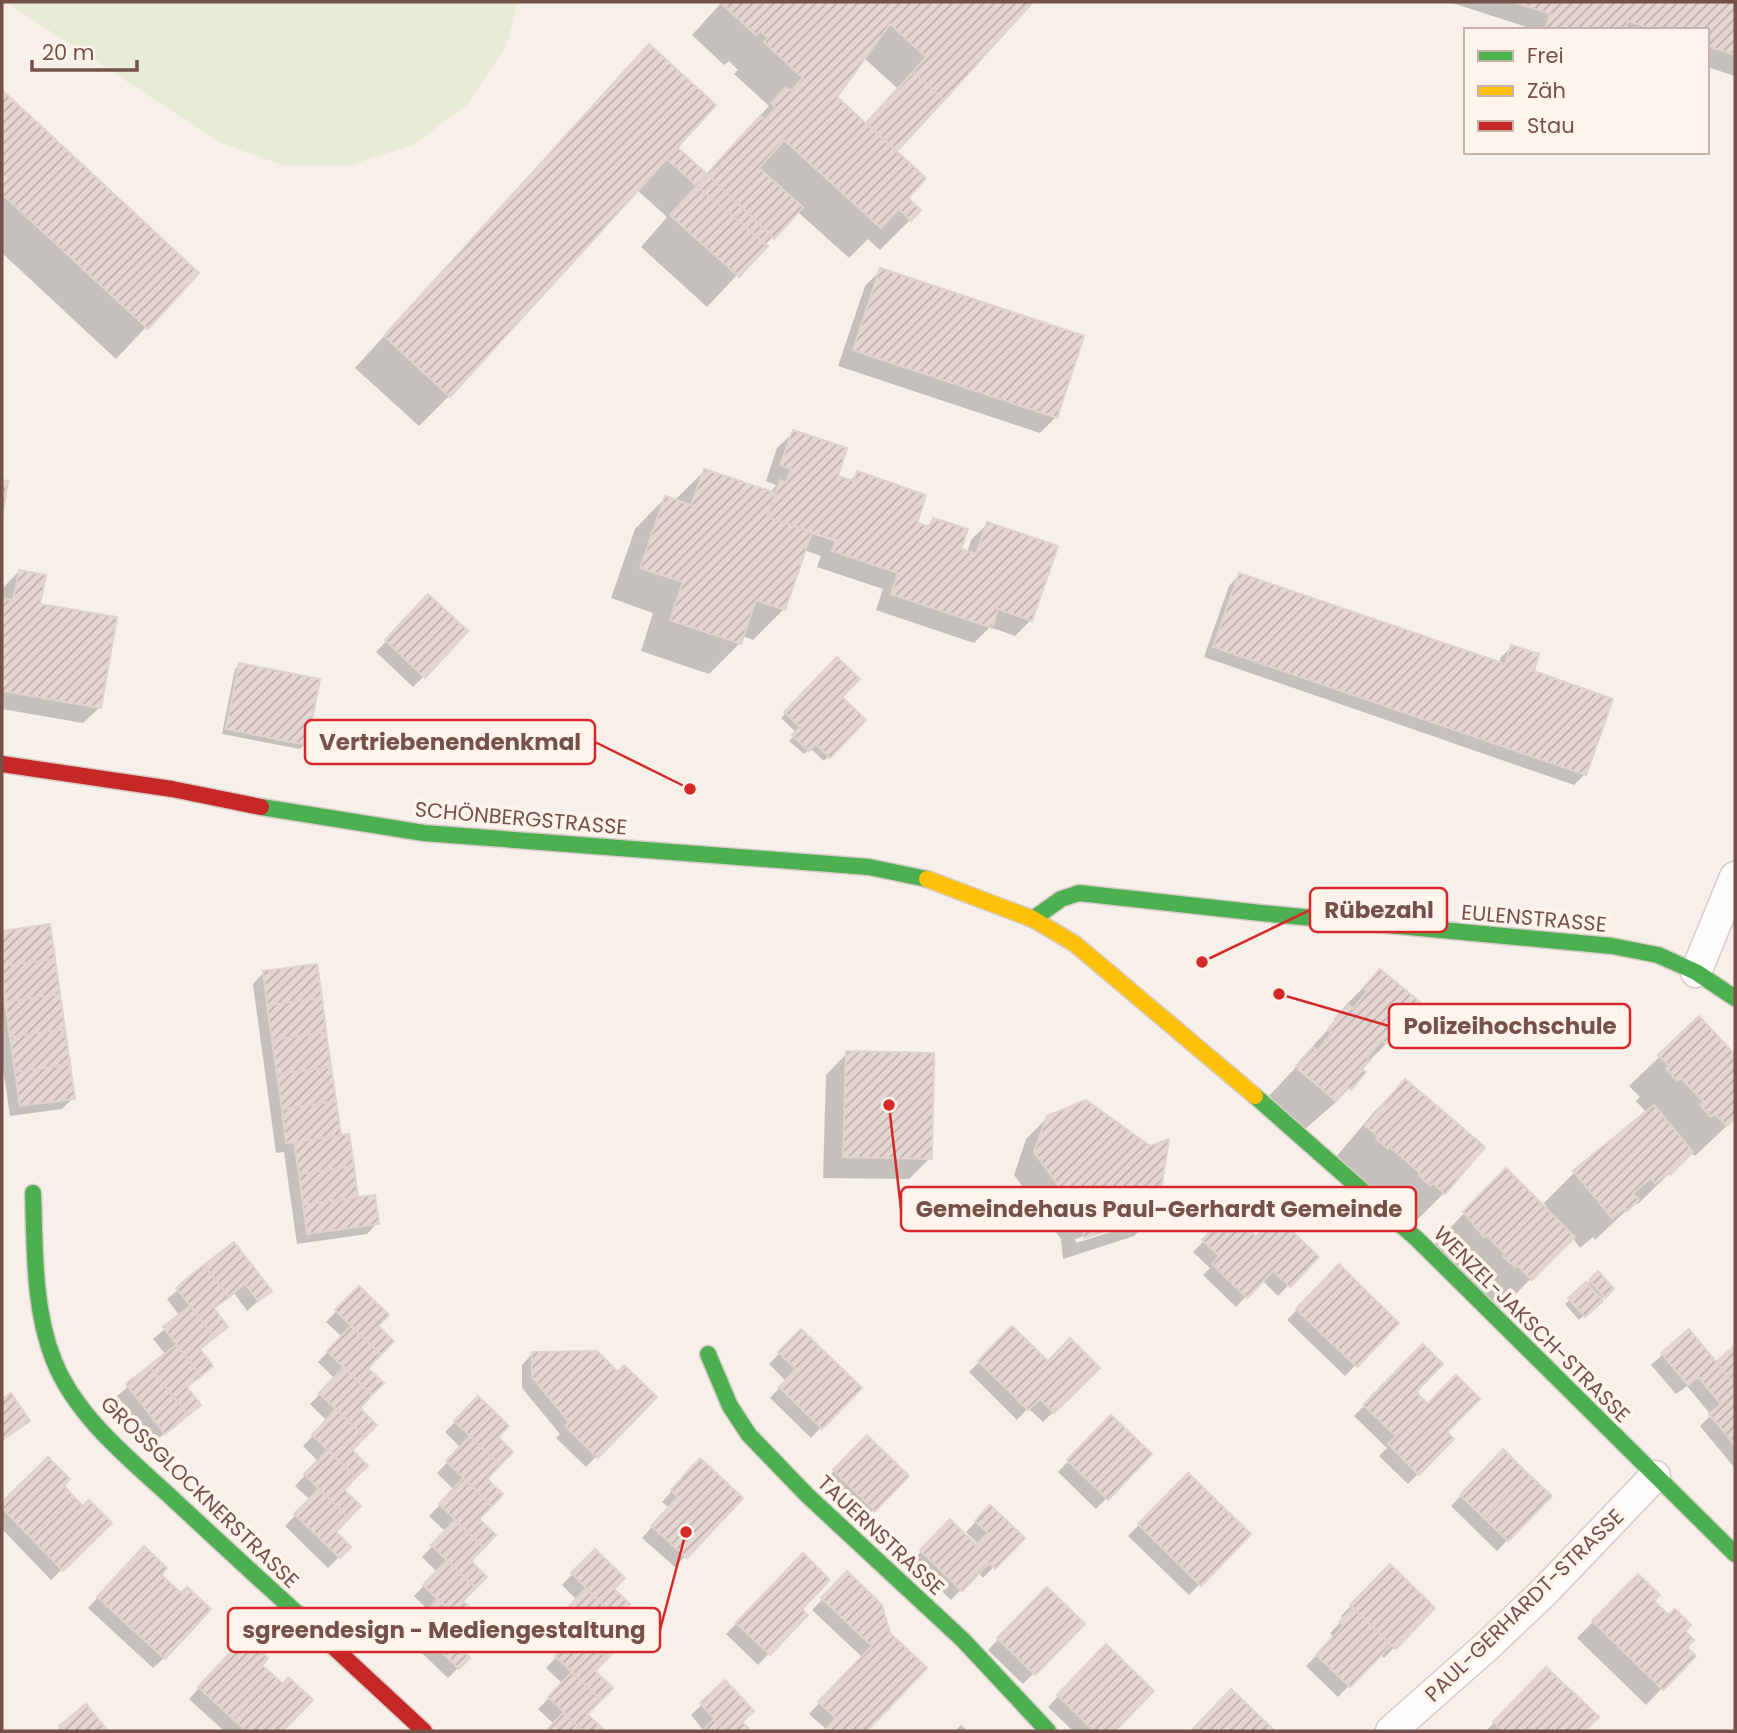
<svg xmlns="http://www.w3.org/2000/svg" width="1737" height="1733" font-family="Poppins,sans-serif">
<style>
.garden{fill:#e7edd4}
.shadow{fill:#0003;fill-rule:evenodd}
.building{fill:url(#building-hatch);stroke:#e0d2cc;stroke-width:2}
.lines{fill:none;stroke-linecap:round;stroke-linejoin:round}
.street-casing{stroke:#d6cbc7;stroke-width:33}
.fast-casing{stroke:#d8ccc8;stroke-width:19}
.slow-casing{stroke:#d8ccc8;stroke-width:19}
.jam-casing{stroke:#d8ccc8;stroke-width:19}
.street{stroke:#fefdfc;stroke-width:30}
.fast{stroke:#4caf50;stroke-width:16}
.slow{stroke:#ffc107;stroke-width:16}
.jam{stroke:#c62828;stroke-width:16}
.labels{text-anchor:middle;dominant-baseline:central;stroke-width:7;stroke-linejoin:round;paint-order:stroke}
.street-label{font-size:21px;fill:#765149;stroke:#fff4eb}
.leader{fill:none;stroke:#d62828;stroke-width:2.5}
.callout-dot{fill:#d62828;stroke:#fff4eb;stroke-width:2.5}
.callout{fill:#fff4eb;stroke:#d62828;stroke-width:2.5}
.callout-label{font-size:23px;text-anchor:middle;font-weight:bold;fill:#765149}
</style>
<defs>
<pattern id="building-hatch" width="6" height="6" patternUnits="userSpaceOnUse" patternTransform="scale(1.75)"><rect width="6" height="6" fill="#e4d6d1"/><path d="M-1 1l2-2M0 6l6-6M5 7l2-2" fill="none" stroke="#bdb0ac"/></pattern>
</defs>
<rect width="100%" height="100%" fill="#f7f0ea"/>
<!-- garden -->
<path class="garden" d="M6,2H518L506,46L469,103L415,144L351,165H283L220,143Z"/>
<!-- shadow -->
<path class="shadow" d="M722,2H1031L895,152L910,220L880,250L868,239L849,258L797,211L707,307L641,247L667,217L636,189L449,396L419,426L355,368L619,77L649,47L675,147L705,175L769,106L734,74L738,70L729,61L724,65L692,35ZM864,58L897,88L866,125L835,97Z
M1449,2H1735V76L1707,67V30H1536Z
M2,92L197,273L116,359L2,253Z
M881,270L1056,417L1040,433L838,366L865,286Z
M794,432L836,477L850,481L858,473L915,524L926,528L934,520L959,550L967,553L971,540L987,524L1031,620L1015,636L990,627L974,643L876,610L883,589L817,567L821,556L804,550L784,609L753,640L742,636L740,643L709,674L641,651L653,613L611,598L635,529L665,498L674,501L704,471L770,493L776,485L766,481L777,448ZM810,530L844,541L843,544L810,533Z
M19,571L100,707L83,723L2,709V596L3,588Z
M1239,575L1499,664L1501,657L1512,647L1531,672L1585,774L1574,785L1204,657L1229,586Z
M418,607L424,676L413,687L376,652Z
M837,659L839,698L863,720L824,761L810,748L804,754L789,741L797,733L781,718Z
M240,665L305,744L300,749L222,734L235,669Z
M49,926L73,1098L62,1109L10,1116L2,1061V933Z
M316,966L339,1137L348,1136L356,1199L377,1223L367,1234L297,1244L284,1152L276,1153L253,984L263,973Z
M1380,971L1406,1016L1395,1035L1360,1070L1363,1073L1338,1100L1299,1066L1297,1069L1336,1102L1304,1130L1267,1098L1300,1063L1299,1061L1336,1021L1334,1019L1349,1002Z
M1699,1019L1735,1057V1118L1695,1156L1691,1152L1638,1204L1636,1202L1630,1207L1595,1240L1593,1237L1580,1248L1572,1237L1500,1310L1434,1244L1506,1171L1547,1211L1548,1209L1544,1203L1574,1173L1647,1113L1636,1101L1640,1097L1629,1086Z
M847,1053L930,1158L909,1179L823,1178L826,1075Z
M1405,1081L1482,1148L1444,1193L1413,1224L1336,1157L1374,1112Z
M1048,1117L1156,1215L1134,1236L1063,1259L1061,1239L1014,1175L1026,1139ZM1139,1219V1223L1076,1243L1075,1239Z
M1230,1214L1256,1239L1316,1257L1278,1296L1262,1280L1236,1307L1203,1275L1210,1268L1193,1252Z
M233,1245L269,1291L247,1311L234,1293L213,1310L226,1326L199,1350L211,1366L186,1388L199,1405L153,1443L117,1396L166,1355L153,1339L180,1316L167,1299Z
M1339,1267L1397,1323L1345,1376L1287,1320Z
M1598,1274L1612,1289L1579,1320L1565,1304Z
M359,1288L376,1326L392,1341L366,1368L342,1490L358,1506L333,1532L349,1547L328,1568L285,1526L310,1500L295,1486L318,1461L303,1446L327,1421L310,1404L335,1379L318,1362L342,1337L326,1322Z
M1012,1329L1048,1364L1098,1368L1043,1422L1028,1408L1017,1420L969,1372Z
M801,1331L859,1388L811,1438L770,1398L786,1381L769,1364Z
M1689,1331L1716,1364L1735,1348V1464L1733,1466L1700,1426L1711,1415L1687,1386L1676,1394L1651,1365Z
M1423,1346L1413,1392L1452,1439L1408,1484L1379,1456L1387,1448L1354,1416Z
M532,1354L618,1374L654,1397L586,1467L556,1438L560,1434L522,1388V1365Z
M2,1397L28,1420L2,1441Z
M478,1399L495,1437L485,1479L501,1494L477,1519L493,1535L468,1561L452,1643L468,1658L448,1678L404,1636L429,1611L414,1596L437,1572L422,1557L446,1532L429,1516L454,1490L437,1473L461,1448L445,1432Z
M1111,1417L1149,1454L1096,1509L1058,1472Z
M867,1437L907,1476L864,1520L824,1481Z
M1503,1452L1549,1496L1497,1551L1451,1506Z
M48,1459L61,1486L83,1508L110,1523L51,1580L2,1529V1504Z
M690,1471L740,1498L675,1567L642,1538L669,1508L662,1502Z
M1188,1475L1248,1534L1189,1595L1128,1536Z
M990,1507L1022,1538L983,1578L978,1572L951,1600L911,1562L950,1522L976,1547L978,1544L966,1532Z
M595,1551L612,1589L627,1604L601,1631L617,1646L593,1671L585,1714L600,1729L598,1731H548L554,1724L538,1709L563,1684L546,1668L570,1642L553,1625L577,1600L562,1585Z
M803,1556L799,1609L806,1615L758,1665L726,1634Z
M133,1559L158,1575L164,1658L153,1668L88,1608Z
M1390,1566L1433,1608L1384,1658L1380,1654L1338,1697L1306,1666L1334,1637L1330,1633L1344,1619L1341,1616Z
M847,1574L889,1634L924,1668L864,1731H826L827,1730L809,1714L863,1658L812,1610Z
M1638,1576L1652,1601L1683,1631L1685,1647L1693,1656L1646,1705L1577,1638Z
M1047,1589L1082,1624L1023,1684L988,1650Z
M1106,1647L1152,1691L1113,1731H1073L1048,1707Z
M235,1649L259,1665L282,1686L310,1700L281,1731H224L189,1699Z
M725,1682L740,1723L748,1731H704L691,1715Z
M1530,1685L1596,1717L1583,1731H1486Z
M85,1707L106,1731H56L60,1727Z
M961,1725L968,1731H955Z"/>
<!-- building -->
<path class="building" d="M723,2H1033L944,100L913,72L926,57L890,24L837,97L926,178L908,198L921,210L911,221L899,209L881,228L784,140L759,168L803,207L774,239L707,174L760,116L765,120L776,108L771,103L786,87L791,91L803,78L764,42L768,38L761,31L756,35L721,3Z
M1514,2H1735V55L1707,46V30H1656L1628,21L1625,30H1545L1550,14Z
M649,44L716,105L450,397L384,336Z
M913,72L944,100L897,151L866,123Z
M2,90L199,273L148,329L2,194Z
M677,147L707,174L697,186L667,159Z
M707,174L770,234L763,242L697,186Z
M697,186L768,246L739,277L670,215Z
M880,268L1084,336L1057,418L853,350Z
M793,430L847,448L838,476L854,481L857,471L926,495L917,523L930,527L933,518L968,529L961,549L976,554L987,522L1058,546L1032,621L998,609L992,628L891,594L898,573L832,551L836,540L767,517L780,480L786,483L791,469L780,465Z
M704,469L776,493L767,517L812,532L785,610L756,600L741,644L670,620L683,582L640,568L665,496L691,505Z
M2,480L8,481L2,519Z
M19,570L46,575L40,604L117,617L101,708L2,691V598L13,600Z
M1239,573L1505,664L1511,645L1539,654L1534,671L1613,699L1586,775L1213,647Z
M428,594L468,631L425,678L385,640Z
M837,657L860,679L842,697L866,720L830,758L816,744L809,751L792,735L800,727L784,712Z
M239,663L320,679L307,745L226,729Z
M50,924L55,959L2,966V931Z
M55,959L60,994L5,1002L2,966Z
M317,964L322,998L267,1005L263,971Z
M1380,969L1420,1002L1409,1016L1411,1018L1396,1036L1393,1033L1385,1043L1382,1040L1367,1057L1370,1060L1362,1069L1366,1072L1351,1090L1347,1087L1336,1101L1296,1066L1313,1047L1317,1051L1332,1033L1328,1029L1349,1005L1353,1009L1367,991L1363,988Z
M60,994L65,1029L10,1037L5,1002Z
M322,998L326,1032L272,1040L267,1005Z
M1699,1016L1735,1055V1119L1727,1126L1715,1114L1711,1117L1700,1105L1704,1102L1681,1078L1677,1081L1666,1069L1669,1066L1658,1055Z
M65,1029L70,1064L15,1072L10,1037Z
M326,1032L331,1067L277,1074L272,1040Z
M846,1051L934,1053L932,1159L843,1157Z
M70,1064L75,1099L20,1106L15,1072Z
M331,1067L336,1101L282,1109L277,1074Z
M1405,1079L1485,1147L1445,1194L1433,1183L1430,1186L1419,1175L1420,1173L1390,1147L1388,1149L1376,1139L1378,1136L1365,1126Z
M1086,1100L1150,1146L1169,1139L1157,1215L1084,1238L1081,1217L1034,1152L1047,1116Z
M336,1101L341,1135L286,1143L282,1109Z
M1654,1105L1693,1152L1670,1175L1668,1173L1655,1183L1651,1178L1633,1193L1639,1200L1627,1211L1625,1208L1612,1218L1573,1171Z
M349,1134L354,1166L299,1174L294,1142Z
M354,1166L358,1197L303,1205L299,1174Z
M1506,1168L1575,1237L1532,1280L1517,1265L1515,1267L1503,1256L1505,1254L1486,1235L1484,1237L1463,1212Z
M375,1195L379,1224L307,1234L303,1205Z
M1230,1211L1256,1237L1276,1216L1319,1257L1290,1287L1273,1271L1247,1298L1212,1264L1219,1256L1202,1240Z
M234,1242L272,1291L258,1301L245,1284L229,1297L204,1265Z
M1339,1264L1369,1294L1326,1338L1296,1309Z
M204,1265L229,1297L214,1308L228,1327L215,1337L176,1288Z
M1598,1271L1614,1289L1605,1298L1589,1280Z
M1586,1282L1603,1301L1585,1317L1568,1298Z
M359,1286L389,1315L378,1326L394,1341L381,1355L335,1310Z
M1369,1294L1399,1323L1357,1367L1326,1338Z
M190,1306L215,1337L200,1349L213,1366L201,1376L163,1327Z
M351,1326L381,1355L368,1368L384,1383L372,1395L327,1351Z
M1012,1326L1048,1361L1070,1338L1100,1368L1054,1413L1040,1399L1028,1410L978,1361Z
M801,1329L862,1388L822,1429L779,1387L796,1369L778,1352Z
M1689,1329L1735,1385V1446L1709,1414L1721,1404L1698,1377L1688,1385L1661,1353Z
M1423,1344L1443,1364L1416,1392L1428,1404L1396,1436L1363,1405Z
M176,1345L201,1376L187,1387L201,1405L188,1415L149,1366Z
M1735,1345V1385L1716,1362Z
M597,1351L618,1372L624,1365L657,1397L598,1458L565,1426L569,1422L532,1377V1352Z
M149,1366L188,1415L165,1434L126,1384Z
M344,1367L372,1395L360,1408L377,1425L365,1437L319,1393Z
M1456,1375L1480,1399L1447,1432L1454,1439L1419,1475L1388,1444Z
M11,1393L30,1421L2,1440V1394L4,1398Z
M478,1396L509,1426L498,1437L513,1452L500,1465L454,1421Z
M336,1409L365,1437L352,1450L368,1466L356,1477L312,1435Z
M1111,1415L1152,1454L1108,1500L1067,1460Z
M867,1435L909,1476L875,1511L833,1470Z
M470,1436L500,1465L487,1479L503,1494L492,1506L446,1461Z
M1503,1449L1527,1473L1484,1518L1460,1495Z
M328,1450L356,1477L344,1490L361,1506L349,1518L304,1474Z
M48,1457L70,1479L64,1486L74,1497L31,1538L2,1508V1502Z
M700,1458L743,1498L687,1558L651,1526L678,1497L671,1490Z
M1188,1473L1251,1534L1201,1586L1138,1524Z
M1527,1473L1552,1496L1508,1541L1484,1518Z
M463,1478L492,1506L479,1519L496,1535L484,1548L439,1504Z
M319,1489L349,1518L336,1532L351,1547L340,1558L294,1514Z
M74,1497L83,1506L89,1500L112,1523L63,1571L31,1538Z
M990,1505L1025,1538L995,1569L989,1563L962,1591L920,1550L950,1519L976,1545L988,1533L975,1521Z
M455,1520L484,1548L471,1561L487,1577L476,1588L431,1545Z
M144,1546L167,1568L161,1575L172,1585L131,1628L97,1597Z
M595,1549L625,1578L614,1589L630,1604L617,1618L571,1573Z
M803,1553L830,1580L802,1609L808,1615L770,1655L736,1623Z
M447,1560L476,1588L463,1601L480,1617L468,1629L423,1585Z
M1390,1564L1435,1608L1396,1649L1350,1605Z
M847,1571L882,1605L890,1633L927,1668L867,1731H824L836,1718L818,1702L872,1646L821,1598Z
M1638,1574L1660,1595L1654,1601L1669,1615L1675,1609L1691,1625L1685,1631L1694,1640L1687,1647L1696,1656L1663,1690L1592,1621Z
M172,1585L181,1593L187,1587L211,1609L165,1659L131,1628Z
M1047,1587L1085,1624L1035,1675L997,1638Z
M586,1588L617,1618L604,1631L619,1646L608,1658L562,1614Z
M438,1599L468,1629L455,1643L470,1658L459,1669L414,1625Z
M1353,1608L1391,1645L1350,1687L1316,1655L1343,1626L1339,1622Z
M579,1631L608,1658L595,1671L613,1688L601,1700L555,1656Z
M245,1637L268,1658L262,1665L273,1675L233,1719L198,1687Z
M1106,1644L1154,1691L1115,1731H1094L1057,1695Z
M1546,1667L1599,1717L1585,1731H1503L1493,1722Z
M572,1672L601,1700L587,1714L603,1729L601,1731H583L548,1697Z
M273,1675L283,1684L288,1677L313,1700L283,1731H246L233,1719Z
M725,1680L754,1711L742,1722L751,1731H725L700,1703Z
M1231,1689L1275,1731H1191Z
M86,1704L108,1731H64L59,1726Z
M563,1713L583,1731H546Z
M714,1719L725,1731H702Z"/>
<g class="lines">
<defs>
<path id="street" d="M1696,972L1735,877
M1391,1731L1486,1647L1545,1591L1655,1476"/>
<path id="fast" d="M261,807L424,833L869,867L927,879
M1033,919L1061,899L1079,893L1261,913L1612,946L1658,955L1696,972L1735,998
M1255,1096L1417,1239L1735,1554
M33,1193C35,1248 33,1309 54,1361C77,1418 130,1459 174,1500C216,1539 257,1577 299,1615
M708,1354L730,1406L749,1435L808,1496L963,1640L1048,1731"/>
<path id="slow" d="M927,879L1033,919L1075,944L1255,1096"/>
<path id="jam" d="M2,764L172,789L261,807
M299,1615L424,1731"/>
</defs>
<!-- street casing -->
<use href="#street" class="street-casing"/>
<!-- fast casing -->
<use href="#fast" class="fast-casing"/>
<!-- slow casing -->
<use href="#slow" class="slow-casing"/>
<!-- jam casing -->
<use href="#jam" class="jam-casing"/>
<!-- street -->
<use href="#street" class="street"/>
<!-- fast -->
<use href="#fast" class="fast"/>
<!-- slow -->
<use href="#slow" class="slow"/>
<!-- jam -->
<use href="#jam" class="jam"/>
</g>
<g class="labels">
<!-- street labels -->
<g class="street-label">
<text transform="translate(521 818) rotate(5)">SCHÖNBERGSTRASSE</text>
<text transform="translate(1534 918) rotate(5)">EULENSTRASSE</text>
<text transform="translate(1532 1324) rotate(45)">WENZEL-JAKSCH-STRASSE</text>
<text transform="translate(200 1492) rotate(44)">GROSSGLOCKNERSTRASSE</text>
<text transform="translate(881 1535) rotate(43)">TAUERNSTRASSE</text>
<text transform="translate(1524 1605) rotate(-44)">PAUL-GERHARDT-STRASSE</text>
</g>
</g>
<!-- callouts -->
<path class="leader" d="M690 789L595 742M1202 962L1310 910M1279 994L1389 1026M889 1105L901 1209M686 1532L660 1630"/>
<g class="callout-dot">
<circle cx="690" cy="789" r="7"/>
<circle cx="1202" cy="962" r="7"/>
<circle cx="1279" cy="994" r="7"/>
<circle cx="889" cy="1105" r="7"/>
<circle cx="686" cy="1532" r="7"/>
</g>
<g class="callout">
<rect x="305" y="720" width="290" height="44" rx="7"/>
<rect x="1310" y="888" width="137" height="44" rx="7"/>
<rect x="1389" y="1004" width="241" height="44" rx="7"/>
<rect x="901" y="1187" width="515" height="44" rx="7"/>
<rect x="228" y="1608" width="432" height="44" rx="7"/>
</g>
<g class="callout-label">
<text x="450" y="750">Vertriebenendenkmal</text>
<text x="1379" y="918">Rübezahl</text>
<text x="1510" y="1034">Polizeihochschule</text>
<text x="1159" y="1217">Gemeindehaus Paul-Gerhardt Gemeinde</text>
<text x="444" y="1638">sgreendesign - Mediengestaltung</text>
</g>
<!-- border -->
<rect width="1737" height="1733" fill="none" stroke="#765149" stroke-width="7"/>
<!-- legend -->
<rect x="1464" y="28" width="245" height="126" fill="#fff4eb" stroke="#c8b3aa" stroke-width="2"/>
<rect x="1478" y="51" width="35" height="10" fill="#4caf50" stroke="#c8b3aa" stroke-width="2"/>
<text x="1527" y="63" font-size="21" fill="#765149">Frei</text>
<rect x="1478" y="86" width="35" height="10" fill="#ffc107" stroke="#c8b3aa" stroke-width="2"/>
<text x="1527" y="98" font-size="21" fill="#765149">Zäh</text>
<rect x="1478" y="121" width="35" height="10" fill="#c62828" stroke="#c8b3aa" stroke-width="2"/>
<text x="1527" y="133" font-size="21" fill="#765149">Stau</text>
<!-- scale -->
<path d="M32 60v10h105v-10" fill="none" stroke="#765149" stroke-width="3.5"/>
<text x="42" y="60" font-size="21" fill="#765149" stroke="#fff4eb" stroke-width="5" paint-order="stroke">20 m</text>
</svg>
